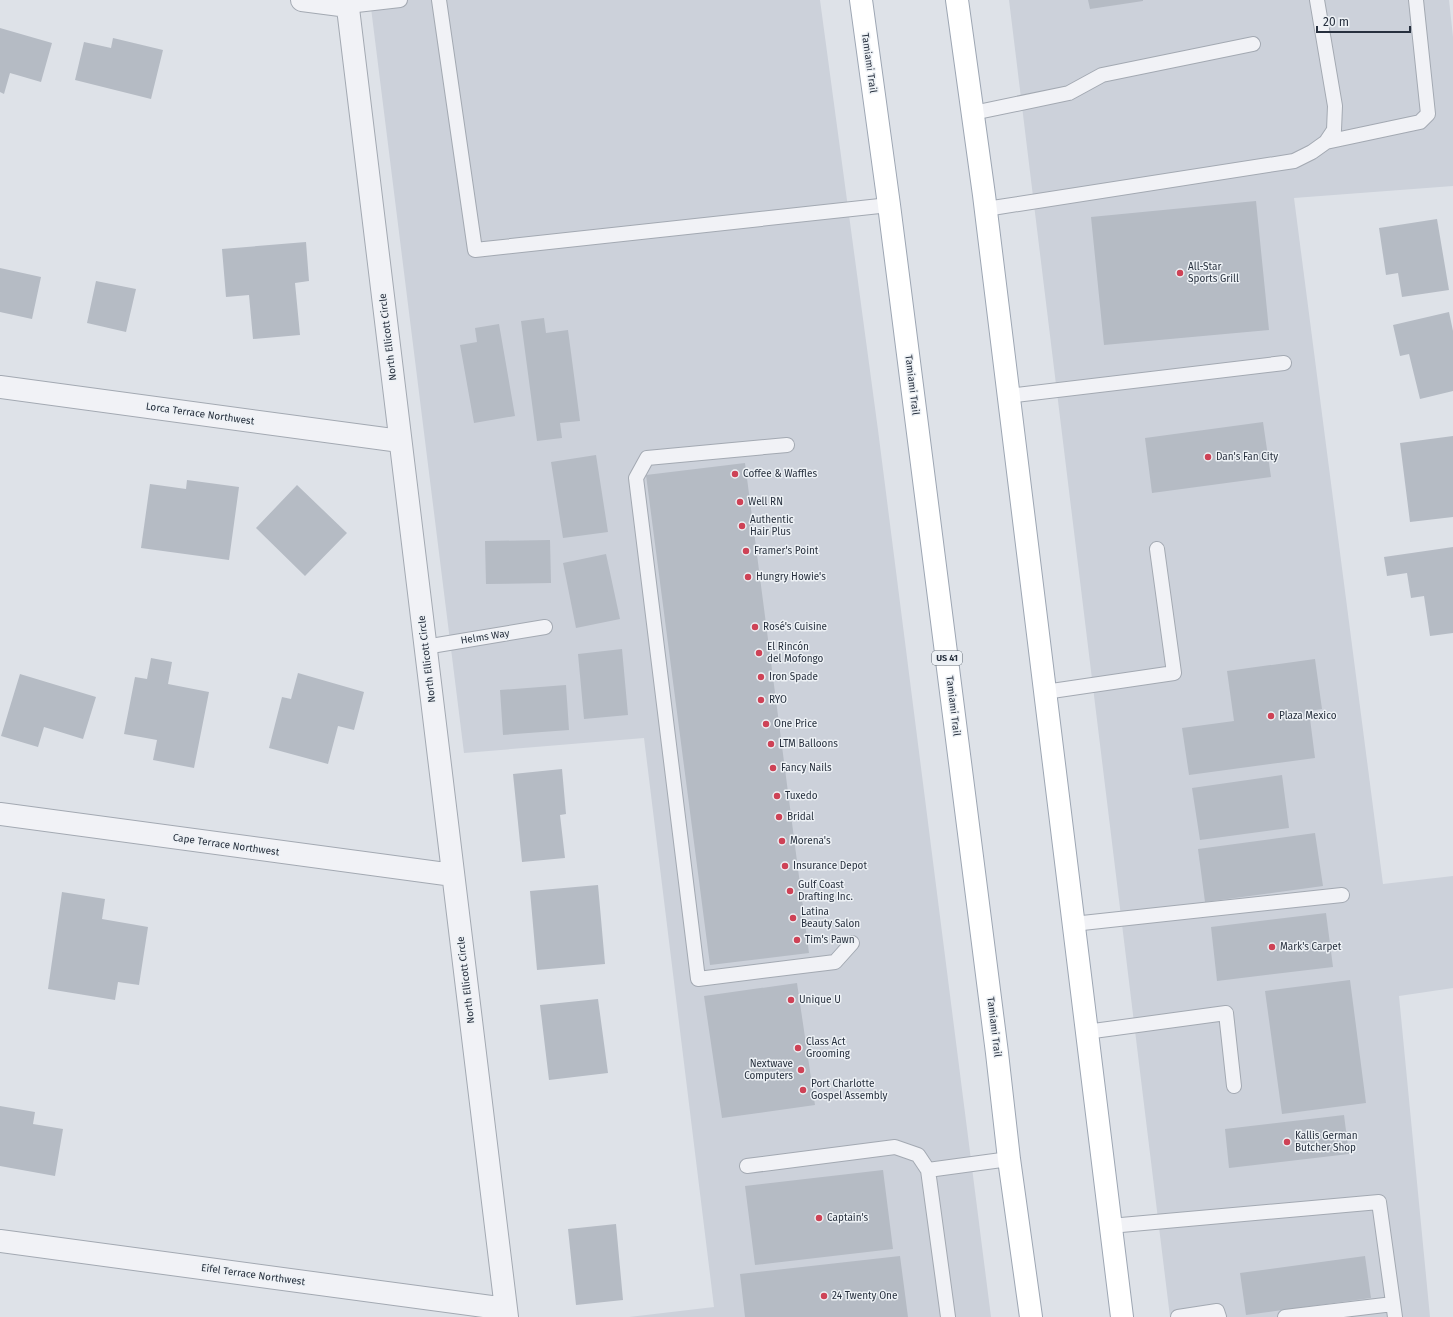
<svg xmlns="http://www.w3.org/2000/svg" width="1453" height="1317" font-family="'Fira Sans',sans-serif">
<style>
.built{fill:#ccd1da}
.building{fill:#b5bbc4}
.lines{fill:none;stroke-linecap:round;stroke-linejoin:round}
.service-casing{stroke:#a3a9b2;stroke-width:16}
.minor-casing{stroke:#a3a9b2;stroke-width:24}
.primary-casing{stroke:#9da6b3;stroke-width:24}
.service{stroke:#f1f2f6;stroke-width:14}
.minor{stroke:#f1f2f6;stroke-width:22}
.primary{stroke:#fff;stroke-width:22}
.poi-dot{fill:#ce4256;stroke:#edf1f5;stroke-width:1.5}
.labels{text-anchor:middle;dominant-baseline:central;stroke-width:3;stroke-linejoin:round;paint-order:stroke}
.shield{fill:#edf1f5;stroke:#626a75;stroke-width:1}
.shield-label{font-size:9px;font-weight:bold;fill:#27303e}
.street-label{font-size:10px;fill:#27303e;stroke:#edf1f5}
.poi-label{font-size:10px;fill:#27303e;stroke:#edf1f5;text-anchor:start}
</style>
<rect width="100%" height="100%" fill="#dee2e8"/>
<!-- built -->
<path class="built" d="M370,0H820L878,430L991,1317H629L714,1307L644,738L464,753Z
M1009,0H1449L1453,37V186L1294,198L1383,884L1453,876V988L1399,996L1430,1317H1170Z"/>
<!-- building -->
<path class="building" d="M1088,0H1143V1L1090,9Z
M0,28L52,43L41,82L10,73L4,94L0,92Z
M113,38L163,50L151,99L75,80L84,42L111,48Z
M1256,201L1269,330L1104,345L1091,217Z
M1437,219L1449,290L1402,297L1398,273L1386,275L1379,228Z
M306,242L309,281L295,283L300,335L253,339L249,295L226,297L222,249Z
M0,268L41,277L32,319L0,312Z
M96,281L136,289L126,332L87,323Z
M1449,312L1453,331V391L1420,399L1409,354L1400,356L1393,325Z
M544,318L546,333L568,330L580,421L560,423L562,438L537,441L521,321Z
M499,324L515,416L474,423L460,345L477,342L475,328Z
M1263,422L1271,477L1152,493L1145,438Z
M1453,436V517L1410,522L1400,443Z
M596,455L608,532L563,538L551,462Z
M745,463L809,953L710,965L646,475Z
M187,480L239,487L229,560L141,548L150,484L186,489Z
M297,485L347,533L305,576L256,528Z
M550,540L551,583L486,584L485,541Z
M1453,547V633L1430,636L1424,596L1411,598L1407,573L1387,576L1384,557Z
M606,554L620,619L576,628L563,563Z
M622,649L628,715L584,719L578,654Z
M151,658L172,662L168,684L209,692L194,768L153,760L157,740L124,734L135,677L147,679Z
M1315,659L1322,709L1309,711L1315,758L1189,775L1182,728L1234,721L1227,671Z
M298,673L364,692L354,730L338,726L328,764L269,748L282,697L291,699Z
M20,674L96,697L83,739L44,727L38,747L1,736Z
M566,685L569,730L503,735L500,690Z
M562,769L566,814L560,815L565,858L522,862L513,774Z
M1282,775L1289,828L1200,840L1192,788Z
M1315,833L1323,886L1205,902L1198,849Z
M598,885L605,964L537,970L530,891Z
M62,892L105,899L102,919L148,927L139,985L118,982L115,1000L48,989Z
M1326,913L1333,967L1217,981L1211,927Z
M1350,980L1366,1103L1282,1114L1265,991Z
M797,983L815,1105L722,1118L704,996Z
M598,999L608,1073L549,1080L540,1005Z
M0,1106L35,1112L33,1124L63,1129L55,1176L0,1166Z
M1344,1115L1349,1154L1229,1168L1225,1129Z
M883,1170L893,1249L755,1265L745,1186Z
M616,1224L623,1300L576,1305L568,1229Z
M900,1256L908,1317H745L740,1274Z
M1365,1256L1371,1298L1246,1315L1240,1273Z"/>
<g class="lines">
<defs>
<path id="service" d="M439,0L475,250L889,205
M348,6L400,0
M973,113L1069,93L1102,75L1253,44
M1326,142L1420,122L1428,114L1416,0
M986,209L1294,161L1312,152L1326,142L1334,130L1335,106L1317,0
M1008,396L1284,363
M787,445L647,458L636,478L698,979L835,962L852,943
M425,647L545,627
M1045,692L1174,673L1157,549
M1073,924L1342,895
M1086,1032L1226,1013L1234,1086
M747,1166L895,1147L918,1155L928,1170
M1110,1226L1379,1202L1395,1317
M948,1317L928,1170L1009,1159
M1178,1317L1217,1311L1219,1317
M1285,1317L1393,1304"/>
<path id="minor" d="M302,0L348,6
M347,0L507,1317
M0,387L400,441
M0,814L453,875
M0,1241L506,1309"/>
<path id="primary" d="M861,0L889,205L997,1053L1009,1159L1031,1317
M957,0L984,195L1122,1317"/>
</defs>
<!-- service casing -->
<use href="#service" class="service-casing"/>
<!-- minor casing -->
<use href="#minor" class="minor-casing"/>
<!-- primary casing -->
<use href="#primary" class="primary-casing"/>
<!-- service -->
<use href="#service" class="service"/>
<!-- minor -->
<use href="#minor" class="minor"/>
<!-- primary -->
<use href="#primary" class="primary"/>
</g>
<!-- markers -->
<g class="poi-dot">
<circle cx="1180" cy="273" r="4"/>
<circle cx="1208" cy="457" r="4"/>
<circle cx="735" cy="474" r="4"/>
<circle cx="740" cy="502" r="4"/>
<circle cx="742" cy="526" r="4"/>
<circle cx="746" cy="551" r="4"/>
<circle cx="748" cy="577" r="4"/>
<circle cx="755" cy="627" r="4"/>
<circle cx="759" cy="653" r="4"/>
<circle cx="761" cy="677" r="4"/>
<circle cx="761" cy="700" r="4"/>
<circle cx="1271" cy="716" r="4"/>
<circle cx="766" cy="724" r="4"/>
<circle cx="771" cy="744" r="4"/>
<circle cx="773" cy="768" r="4"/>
<circle cx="777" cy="796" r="4"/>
<circle cx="779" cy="817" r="4"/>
<circle cx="782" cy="841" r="4"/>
<circle cx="785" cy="866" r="4"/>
<circle cx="790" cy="891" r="4"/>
<circle cx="793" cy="918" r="4"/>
<circle cx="797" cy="940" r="4"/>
<circle cx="1272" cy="947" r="4"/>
<circle cx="791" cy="1000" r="4"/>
<circle cx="798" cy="1048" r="4"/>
<circle cx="801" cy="1070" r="4"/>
<circle cx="803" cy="1090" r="4"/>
<circle cx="1287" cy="1142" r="4"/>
<circle cx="819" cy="1218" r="4"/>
<circle cx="824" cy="1296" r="4"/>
</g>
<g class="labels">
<!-- shield labels -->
<rect class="shield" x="932" y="651" width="30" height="14" rx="3"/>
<g class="shield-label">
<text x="947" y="658">US 41</text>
</g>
<!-- street labels -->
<g class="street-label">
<text transform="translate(869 63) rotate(82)">Tamiami Trail</text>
<text transform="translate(388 337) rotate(-97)">North Ellicott Circle</text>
<text transform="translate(912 385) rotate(83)">Tamiami Trail</text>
<text transform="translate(200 414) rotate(8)">Lorca Terrace Northwest</text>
<text transform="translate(485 637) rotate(-9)">Helms Way</text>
<text transform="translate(427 659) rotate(-97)">North Ellicott Circle</text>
<text transform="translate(953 706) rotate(83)">Tamiami Trail</text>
<text transform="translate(226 845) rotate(8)">Cape Terrace Northwest</text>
<text transform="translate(466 980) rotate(-97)">North Ellicott Circle</text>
<text transform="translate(994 1027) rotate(83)">Tamiami Trail</text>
<text transform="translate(253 1275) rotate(8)">Eifel Terrace Northwest</text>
</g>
<!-- poi labels -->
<g class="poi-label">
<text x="1188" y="267">All-Star<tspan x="1188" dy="12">Sports Grill</tspan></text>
<text x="1216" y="457">Dan's Fan City</text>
<text x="743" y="474">Coffee &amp; Waffles</text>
<text x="748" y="502">Well RN</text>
<text x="750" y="520">Authentic<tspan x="750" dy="12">Hair Plus</tspan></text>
<text x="754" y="551">Framer's Point</text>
<text x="756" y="577">Hungry Howie's</text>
<text x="763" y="627">Rosé's Cuisine</text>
<text x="767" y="647">El Rincón<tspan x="767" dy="12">del Mofongo</tspan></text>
<text x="769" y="677">Iron Spade</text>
<text x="769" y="700">RYO</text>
<text x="1279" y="716">Plaza Mexico</text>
<text x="774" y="724">One Price</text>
<text x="779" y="744">LTM Balloons</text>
<text x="781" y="768">Fancy Nails</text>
<text x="785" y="796">Tuxedo</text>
<text x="787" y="817">Bridal</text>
<text x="790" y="841">Morena's</text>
<text x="793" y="866">Insurance Depot</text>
<text x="798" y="885">Gulf Coast<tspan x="798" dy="12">Drafting Inc.</tspan></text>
<text x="801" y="912">Latina<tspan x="801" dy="12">Beauty Salon</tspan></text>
<text x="805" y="940">Tim's Pawn</text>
<text x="1280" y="947">Mark's Carpet</text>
<text x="799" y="1000">Unique U</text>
<text x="806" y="1042">Class Act<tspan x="806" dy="12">Grooming</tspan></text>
<text x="793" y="1064" text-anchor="end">Nextwave<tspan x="793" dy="12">Computers</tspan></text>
<text x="811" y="1084">Port Charlotte<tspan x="811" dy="12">Gospel Assembly</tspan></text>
<text x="1295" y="1136">Kallis German<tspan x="1295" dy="12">Butcher Shop</tspan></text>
<text x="827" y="1218">Captain's</text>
<text x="832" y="1296">24 Twenty One</text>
</g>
</g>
<!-- scale -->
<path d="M1317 26v6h93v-6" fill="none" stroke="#27303e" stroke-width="2"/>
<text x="1323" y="26" font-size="12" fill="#27303e" stroke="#edf1f5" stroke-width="3" paint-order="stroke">20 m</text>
</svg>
